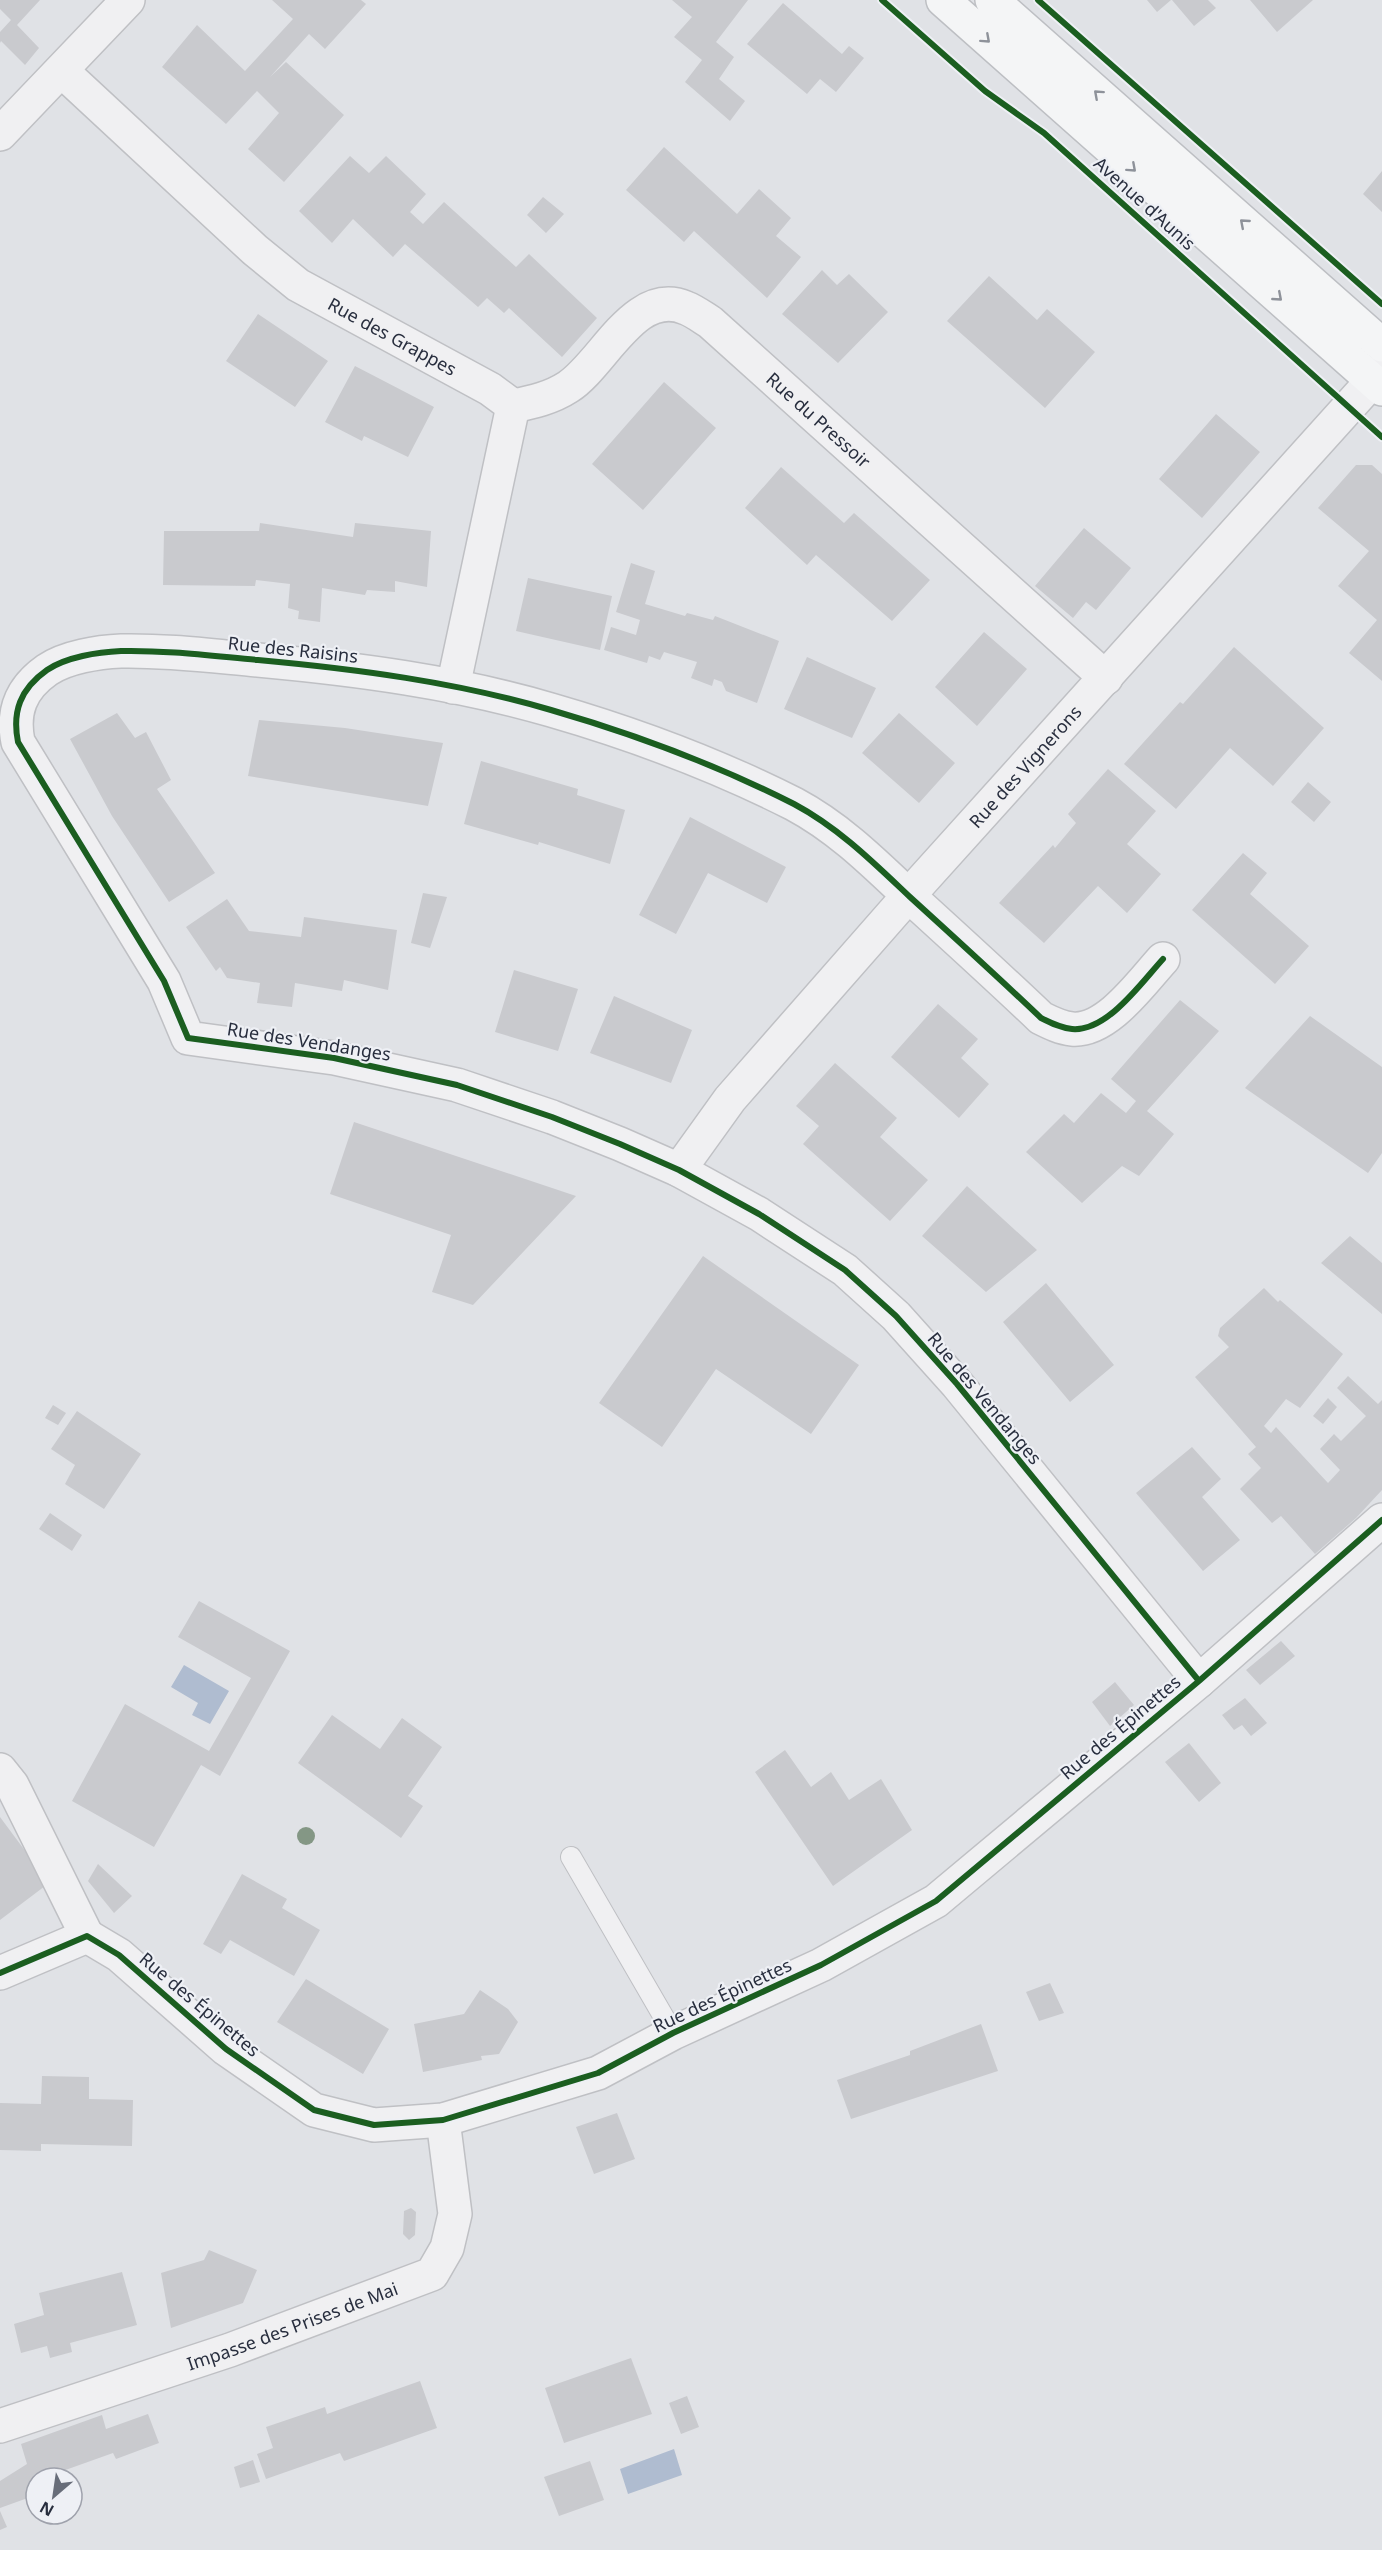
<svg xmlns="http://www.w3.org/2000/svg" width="1382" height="2550" font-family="'Noto Sans',sans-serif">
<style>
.water{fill:#afbcd0}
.building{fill:#c9cace}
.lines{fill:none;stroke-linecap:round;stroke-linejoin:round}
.service-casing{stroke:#bfc0c4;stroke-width:22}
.minor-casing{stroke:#bfc0c4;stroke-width:36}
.tertiary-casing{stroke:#bfc0c4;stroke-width:36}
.primary-casing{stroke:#bdbfc3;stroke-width:36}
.service{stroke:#f0f0f2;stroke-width:20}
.minor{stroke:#f0f0f2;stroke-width:33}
.tertiary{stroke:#f0f0f2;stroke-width:33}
.primary{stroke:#f4f5f6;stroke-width:33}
.cycleway-casing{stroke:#eef0f5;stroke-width:10}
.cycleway{stroke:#1b5e20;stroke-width:6}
.tree{fill:#849785}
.oneway{stroke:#8e929a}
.labels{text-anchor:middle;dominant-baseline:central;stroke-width:4.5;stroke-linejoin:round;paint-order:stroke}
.street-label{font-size:18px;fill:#282e3e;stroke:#eef0f5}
</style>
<rect width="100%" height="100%" fill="#e0e2e6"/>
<!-- water -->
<path class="water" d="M184,1665L229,1691L210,1724L192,1715L198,1703L171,1687Z
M674,2449L682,2475L628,2494L620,2469Z"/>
<!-- building -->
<path class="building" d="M0,0H40L17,25L39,48L25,65L1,41L0,43V32L11,20L0,9Z
M272,0H361L366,4L325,49L309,34L270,77L286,62L344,115L284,182L248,149L279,113L257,91L226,124L162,67L197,25L245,71L293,19Z
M672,0H748L716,42L734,57L719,79L745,101L730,121L685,82L702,60L674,37L692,17Z
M1147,0H1171L1157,12Z
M1172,0H1208L1216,8L1194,26Z
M1250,0H1313L1277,32Z
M783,3L842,54L849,46L864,58L836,92L820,79L807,94L747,44Z
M664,147L737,214L759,189L791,218L776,236L801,257L767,298L694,231L684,242L626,190Z
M350,156L369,173L386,156L426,194L410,212L423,224L444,202L516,267L529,254L597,318L562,357L509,308L504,313L487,298L478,307L405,244L393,257L353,219L332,243L299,211Z
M1382,171V212L1363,194Z
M543,197L564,214L546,233L527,215Z
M822,270L837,285L849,274L888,312L838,363L782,314Z
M989,276L1037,320L1047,309L1095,352L1045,408L947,321Z
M258,314L328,361L295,407L226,361Z
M355,366L434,407L408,457L364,436L362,441L325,422Z
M664,382L716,428L643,510L592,464Z
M1216,414L1260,452L1202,518L1159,479Z
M1356,465H1372L1382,474V681L1349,653L1377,620L1338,586L1369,551L1318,508Z
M781,467L844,523L854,513L930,580L892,621L816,555L807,565L745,508Z
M260,523L353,537L355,523L431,531L427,587L395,581V592L367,590L365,595L322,588L320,622L298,619L299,611L288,608L290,584L256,580L255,586L163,585L164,531H259Z
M1084,528L1131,568L1096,610L1086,602L1073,618L1035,586Z
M631,563L655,571L645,604L685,616L687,613L713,620L715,616L779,641L757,703L726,691L722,682L714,679L712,686L691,678L697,662L664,652L660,660L649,656L647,663L604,650L611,627L636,635L640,620L616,612Z
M528,578L612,596L600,650L516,631Z
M984,632L1027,669L977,726L935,687Z
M1234,647L1324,728L1273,786L1230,748L1176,809L1124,764L1180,702L1183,704Z
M807,657L876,688L852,738L784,709Z
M117,713L135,738L146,732L171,780L157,789L215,873L169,902L112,816L70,739Z
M899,713L955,763L919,803L862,753Z
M259,720L345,728L443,743L428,806L248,776Z
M481,761L578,789L577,795L625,810L610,864L539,842L538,845L464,824Z
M1108,769L1156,811L1127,844L1161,874L1127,913L1098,886L1044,943L999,903L1053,845L1055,848L1076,823L1068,814Z
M1308,782L1331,802L1314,822L1291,802Z
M690,817L786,867L767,903L708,873L676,934L639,915Z
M1243,853L1267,873L1250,894L1309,946L1275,984L1192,910Z
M423,893L447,897L430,948L411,943Z
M227,899L249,931L301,937L304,917L397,930L388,990L344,980L342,991L295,983L292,1007L257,1003L260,983L227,978L220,967L216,971L186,927Z
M514,970L578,989L558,1051L495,1032Z
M614,996L692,1030L671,1083L590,1053Z
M1180,1000L1219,1031L1147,1111L1174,1134L1139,1176L1122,1166L1082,1203L1026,1152L1064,1114L1074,1123L1101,1093L1126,1113L1136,1101L1111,1079Z
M938,1004L978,1039L961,1058L989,1084L959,1118L891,1057Z
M1310,1016L1382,1067V1153L1368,1173L1245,1088Z
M835,1063L897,1118L880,1137L928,1180L890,1221L803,1144L819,1126L796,1106Z
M354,1122L576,1196L473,1305L432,1292L451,1235L330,1194Z
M967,1186L1037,1250L986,1292L922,1236Z
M1350,1236L1382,1263V1314L1321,1263Z
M703,1256L859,1365L811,1434L716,1369L662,1447L599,1403Z
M1046,1283L1114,1365L1070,1402L1003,1322Z
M1264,1288L1278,1302L1280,1300L1343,1354L1300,1408L1286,1399L1264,1426L1271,1433L1276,1427L1328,1483L1340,1470L1320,1449L1334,1434L1341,1441L1366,1416L1337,1388L1348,1376L1378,1404L1382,1400V1490L1356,1518L1315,1554L1281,1516L1272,1523L1240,1489L1261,1468L1248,1454L1256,1447L1195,1377L1229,1347L1218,1336L1220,1328Z
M1328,1398L1337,1407L1323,1424L1313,1416Z
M53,1405L66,1413L58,1425L45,1418Z
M77,1411L141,1454L104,1509L65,1484L75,1465L51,1449Z
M1192,1447L1221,1479L1202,1497L1240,1540L1203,1571L1136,1493Z
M50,1513L82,1535L72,1551L39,1529Z
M199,1601L290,1651L220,1776L201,1765L154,1847L72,1801L125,1704L209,1751L251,1678L178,1637Z
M1281,1641L1295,1656L1260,1685L1246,1670Z
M1115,1682L1134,1705L1110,1726L1092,1702Z
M1245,1698L1267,1723L1251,1736L1242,1725L1234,1730L1222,1715Z
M332,1715L380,1749L402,1718L442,1747L408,1796L423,1806L401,1838L298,1763Z
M1189,1743L1221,1783L1199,1802L1165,1762Z
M785,1750L811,1787L831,1772L849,1800L881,1779L912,1830L833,1886L755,1772Z
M0,1817L49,1883L0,1920Z
M98,1864L132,1896L114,1913L88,1881Z
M242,1874L287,1899L282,1908L320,1930L294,1976L230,1940L221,1954L203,1944Z
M306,1979L389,2029L363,2074L277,2022Z
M1050,1983L1064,2013L1039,2021L1026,1992Z
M480,1990L508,2009L518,2022L499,2054L481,2056L482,2060L423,2072L414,2024L464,2014Z
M981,2024L998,2071L851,2119L837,2080L910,2055V2051Z
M42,2076L89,2077V2099L133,2100L132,2146L41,2144V2151L0,2150V2103L41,2104Z
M617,2113L635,2159L594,2174L576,2127Z
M411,2208L416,2212L415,2235L409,2240L403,2234L404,2211Z
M209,2250L257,2270L243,2303L171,2328L161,2273L204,2260Z
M122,2272L137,2325L70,2343L72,2352L50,2358L47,2346L21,2353L14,2324L44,2315L39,2293Z
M631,2358L652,2414L564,2443L545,2388Z
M420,2381L437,2428L344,2461L340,2453L266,2479L257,2454L273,2448L266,2427L325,2407L327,2414Z
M687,2396L699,2427L681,2434L669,2403Z
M148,2414L159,2443L116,2459L113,2453L43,2478H36V2495L0,2508V2481L27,2464L21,2444L102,2415L106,2429Z
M253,2460L260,2482L240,2488L234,2467Z
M590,2461L604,2500L559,2516L544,2477Z
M0,2511L7,2527L0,2530Z"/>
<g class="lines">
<defs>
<path id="service" d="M571,1857L673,2033"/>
<g id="minor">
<path id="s1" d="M62,71L255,250L298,285L490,389L513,406L453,687"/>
<path d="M0,134L128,0"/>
<path id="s2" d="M513,406C533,402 551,398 568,387C603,365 635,286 686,308C694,311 702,317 710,322L1106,678"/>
<path d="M1163,959C1141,983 1107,1032 1072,1029C1061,1028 1051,1023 1041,1018C998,977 954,937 910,897C874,863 839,828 794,804C717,765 634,734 551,710C456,682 356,669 258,660C213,656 166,650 121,651C98,652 66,657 47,670C20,689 12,712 18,742L164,981L188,1038L334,1058L457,1085L552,1117L620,1144L679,1170L759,1214L845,1270L896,1316L957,1384L1199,1681"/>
<path id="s3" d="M679,1170L730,1099L909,895L1382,370"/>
<path d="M0,1770L12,1785L87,1936"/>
<path id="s4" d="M0,2426L230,2350L432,2274L447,2248L455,2214L443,2120"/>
</g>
<path id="tertiary" d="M0,1973L87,1936L119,1955L226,2049L314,2110L374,2125L443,2120L598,2073L673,2033L821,1965L936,1901L1199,1681L1382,1520"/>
<path id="primary" d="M943,0L1382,389
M992,0L1382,345"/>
</defs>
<!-- service casing -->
<use href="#service" class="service-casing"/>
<!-- minor casing -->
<use href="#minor" class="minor-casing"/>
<!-- tertiary casing -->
<use href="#tertiary" class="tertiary-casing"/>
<!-- primary casing -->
<use href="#primary" class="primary-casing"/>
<!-- service -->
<use href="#service" class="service"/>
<!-- minor -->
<use href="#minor" class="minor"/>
<!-- tertiary -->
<use href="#tertiary" class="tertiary"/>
<!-- primary -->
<use href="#primary" class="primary"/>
<defs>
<path id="cycleway" d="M882,0L985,91L1044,133L1382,437
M1038,0L1382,304
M1163,959C1141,983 1107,1032 1072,1029C1061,1028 1051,1023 1041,1018C998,977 954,937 910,897C874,863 839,828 794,804C717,765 634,734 551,710C456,682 356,669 258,660C213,656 166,650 121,651C98,652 66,657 47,670C20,689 12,712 18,742L164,981L188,1038L334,1058L457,1085L552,1117L620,1144L679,1170L759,1214L845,1270L896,1316L957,1384L1199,1681
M0,1973L87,1936L119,1955L226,2049L314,2110L374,2125L443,2120L598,2073L673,2033L821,1965L936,1901L1199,1681L1382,1520"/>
</defs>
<!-- cycleway casing -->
<use href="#cycleway" class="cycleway-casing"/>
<!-- cycleway -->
<use href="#cycleway" class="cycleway"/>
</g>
<!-- trees -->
<circle class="tree" cx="306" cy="1836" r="9"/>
<!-- one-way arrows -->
<defs><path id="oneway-chevron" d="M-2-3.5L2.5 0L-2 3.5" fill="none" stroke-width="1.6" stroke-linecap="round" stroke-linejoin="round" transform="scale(1.5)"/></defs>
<g class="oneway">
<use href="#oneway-chevron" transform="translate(986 39) rotate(42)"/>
<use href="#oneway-chevron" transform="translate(1098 94) rotate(-138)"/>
<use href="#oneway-chevron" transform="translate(1132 168) rotate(42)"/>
<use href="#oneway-chevron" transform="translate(1244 223) rotate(-139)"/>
<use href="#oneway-chevron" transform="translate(1278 297) rotate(41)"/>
</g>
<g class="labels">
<!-- street labels -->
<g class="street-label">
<text transform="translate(1145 203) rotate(42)">Avenue d'Aunis</text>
<text stroke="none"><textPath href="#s1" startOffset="426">Rue des Grappes</textPath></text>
<text stroke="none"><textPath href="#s2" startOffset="384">Rue du Pressoir</textPath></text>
<text transform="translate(293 649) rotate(6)">Rue des Raisins</text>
<text stroke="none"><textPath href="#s3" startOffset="532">Rue des Vignerons</textPath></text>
<text transform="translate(309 1041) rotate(9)">Rue des Vendanges</text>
<text transform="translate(985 1398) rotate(50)">Rue des Vendanges</text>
<text transform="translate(1120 1727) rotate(-40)">Rue des Épinettes</text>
<text transform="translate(722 1995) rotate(-25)">Rue des Épinettes</text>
<text transform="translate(200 2004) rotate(40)">Rue des Épinettes</text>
<text stroke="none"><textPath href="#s4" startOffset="309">Impasse des Prises de Mai</textPath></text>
</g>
</g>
<!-- north arrow -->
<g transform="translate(54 2496) rotate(209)"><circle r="28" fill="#eef0f5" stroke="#9fa2ac" stroke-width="1.5"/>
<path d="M0-4.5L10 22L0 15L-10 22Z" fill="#686d79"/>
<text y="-9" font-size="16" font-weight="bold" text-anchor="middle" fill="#282e3e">N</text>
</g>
</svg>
